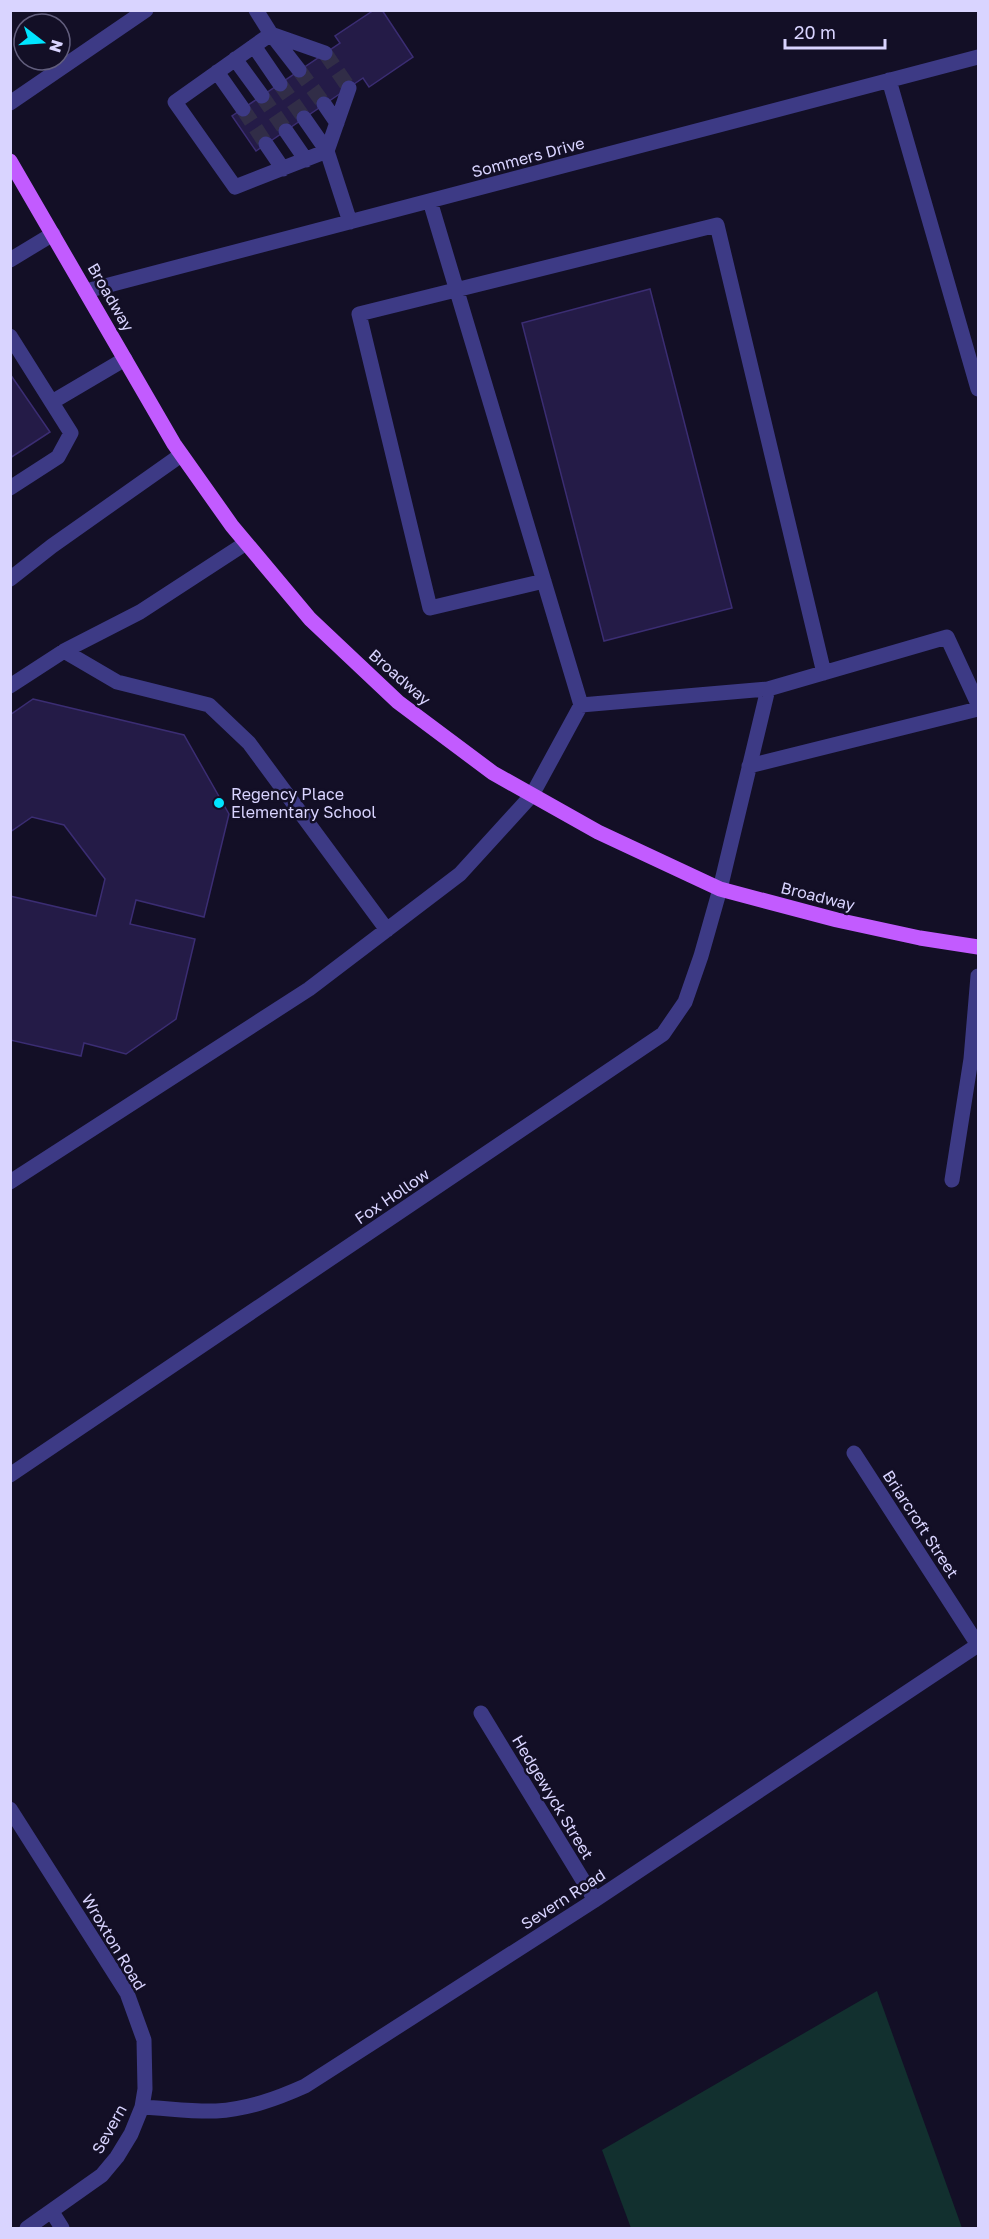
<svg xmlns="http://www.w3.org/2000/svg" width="989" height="2239" font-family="'Golos Text',sans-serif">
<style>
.green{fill:#12302f}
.building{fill:#241b47;stroke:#3b2d73;stroke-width:1.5}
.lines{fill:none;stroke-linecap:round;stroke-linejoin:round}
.minor-tunnel{stroke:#312d47;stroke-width:15;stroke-dasharray:15 8;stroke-linecap:butt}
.minor{stroke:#3d3a85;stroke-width:15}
.major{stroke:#c25bff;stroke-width:15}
.poi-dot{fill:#00e5ff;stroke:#130f26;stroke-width:2}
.labels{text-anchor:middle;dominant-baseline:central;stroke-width:5;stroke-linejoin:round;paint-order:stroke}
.street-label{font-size:16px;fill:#d9d4ff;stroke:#130f26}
.poi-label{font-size:16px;fill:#d9d4ff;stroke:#130f26;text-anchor:start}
</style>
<rect width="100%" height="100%" fill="#130f26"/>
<!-- green -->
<path class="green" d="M877,1991L962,2228H631L602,2150Z"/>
<!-- building -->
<path class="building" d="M374,10H382L413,57L369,87L363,78L256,151L232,116L340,43L335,36Z
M650,289L732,608L604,641L522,323Z
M10,374L50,432L10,458Z
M33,699L184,735L229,814L204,917L136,900L130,924L195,939L176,1019L126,1054L84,1043L81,1056L10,1040V896L96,916L105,879L64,825L32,817L10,832V715Z"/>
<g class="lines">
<!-- minor-tunnel -->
<path class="minor-tunnel" d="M325,53L349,88
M299,70L324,104
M280,84L304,118
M262,96L286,131
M243,109L266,144"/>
<!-- minor -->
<path class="minor" d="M256,10L271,34L175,102L235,187L327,151L350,222
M271,34L325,53
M271,34L299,70
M254,46L280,84
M235,59L262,96
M217,72L243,109
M889,80L978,389
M10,103L146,10
M324,104L337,123
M304,118L327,151
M286,131L306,160
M266,144L283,169
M327,151L349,88
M10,260L53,234
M86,291L978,57
M10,336L71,433L58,457L10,488
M52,402L125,359
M10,579L52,546L181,455
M544,581L430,608L359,314L717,225L824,673
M64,651L117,682L209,705L249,743L387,930
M10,686L64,651L140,612L246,543
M768,689L947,637L978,704
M749,766L978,709
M952,1180L971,1059L978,976
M10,1182L309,989L460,874L532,795L581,705L430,201
M10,1475L663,1034L685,1002L701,956L720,889L768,689L581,705
M481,1713L595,1900
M10,1809L127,1993L144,2040L145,2089L142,2107L131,2134L117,2157L102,2175L27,2228
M142,2107C166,2108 192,2112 216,2111C248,2109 276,2099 305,2086L595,1900L978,1645L854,1453
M52,2212L62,2228"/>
<!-- major -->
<path class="major" d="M10,161L174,444L232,526L310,619L398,702L493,773L598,832L720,889L837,920L920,938L978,947"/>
</g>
<!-- markers -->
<circle class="poi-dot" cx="219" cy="803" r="6"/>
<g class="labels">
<!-- street labels -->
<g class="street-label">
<text transform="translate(528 157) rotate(-15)">Sommers Drive</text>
<text transform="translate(111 297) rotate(60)">Broadway</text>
<text transform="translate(400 677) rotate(41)">Broadway</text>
<text transform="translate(818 896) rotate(14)">Broadway</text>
<text transform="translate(392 1196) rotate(-34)">Fox Hollow</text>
<text transform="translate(921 1524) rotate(57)">Briarcroft Street</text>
<text transform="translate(553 1797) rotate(59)">Hedgewyck Street</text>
<text transform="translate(563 1899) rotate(-33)">Severn Road</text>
<text transform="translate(114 1942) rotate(59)">Wroxton Road</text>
<text transform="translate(109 2129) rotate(-61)">Severn</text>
</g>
<!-- poi labels -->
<g class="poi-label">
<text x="231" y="794">Regency Place<tspan x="231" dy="18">Elementary School</tspan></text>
</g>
</g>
<!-- border -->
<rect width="989" height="2239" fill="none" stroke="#d9d4ff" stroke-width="24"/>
<!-- north arrow -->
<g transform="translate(42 42) rotate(107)"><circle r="28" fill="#130f26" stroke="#625e7d" stroke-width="1.5"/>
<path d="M0-4.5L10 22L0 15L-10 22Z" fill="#00e5ff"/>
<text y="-9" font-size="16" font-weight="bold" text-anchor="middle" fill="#d9d4ff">N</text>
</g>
<!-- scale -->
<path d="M785 39v9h100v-9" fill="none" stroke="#d9d4ff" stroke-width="3"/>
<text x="794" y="39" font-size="18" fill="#d9d4ff" stroke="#130f26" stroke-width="4.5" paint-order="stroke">20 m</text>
</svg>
